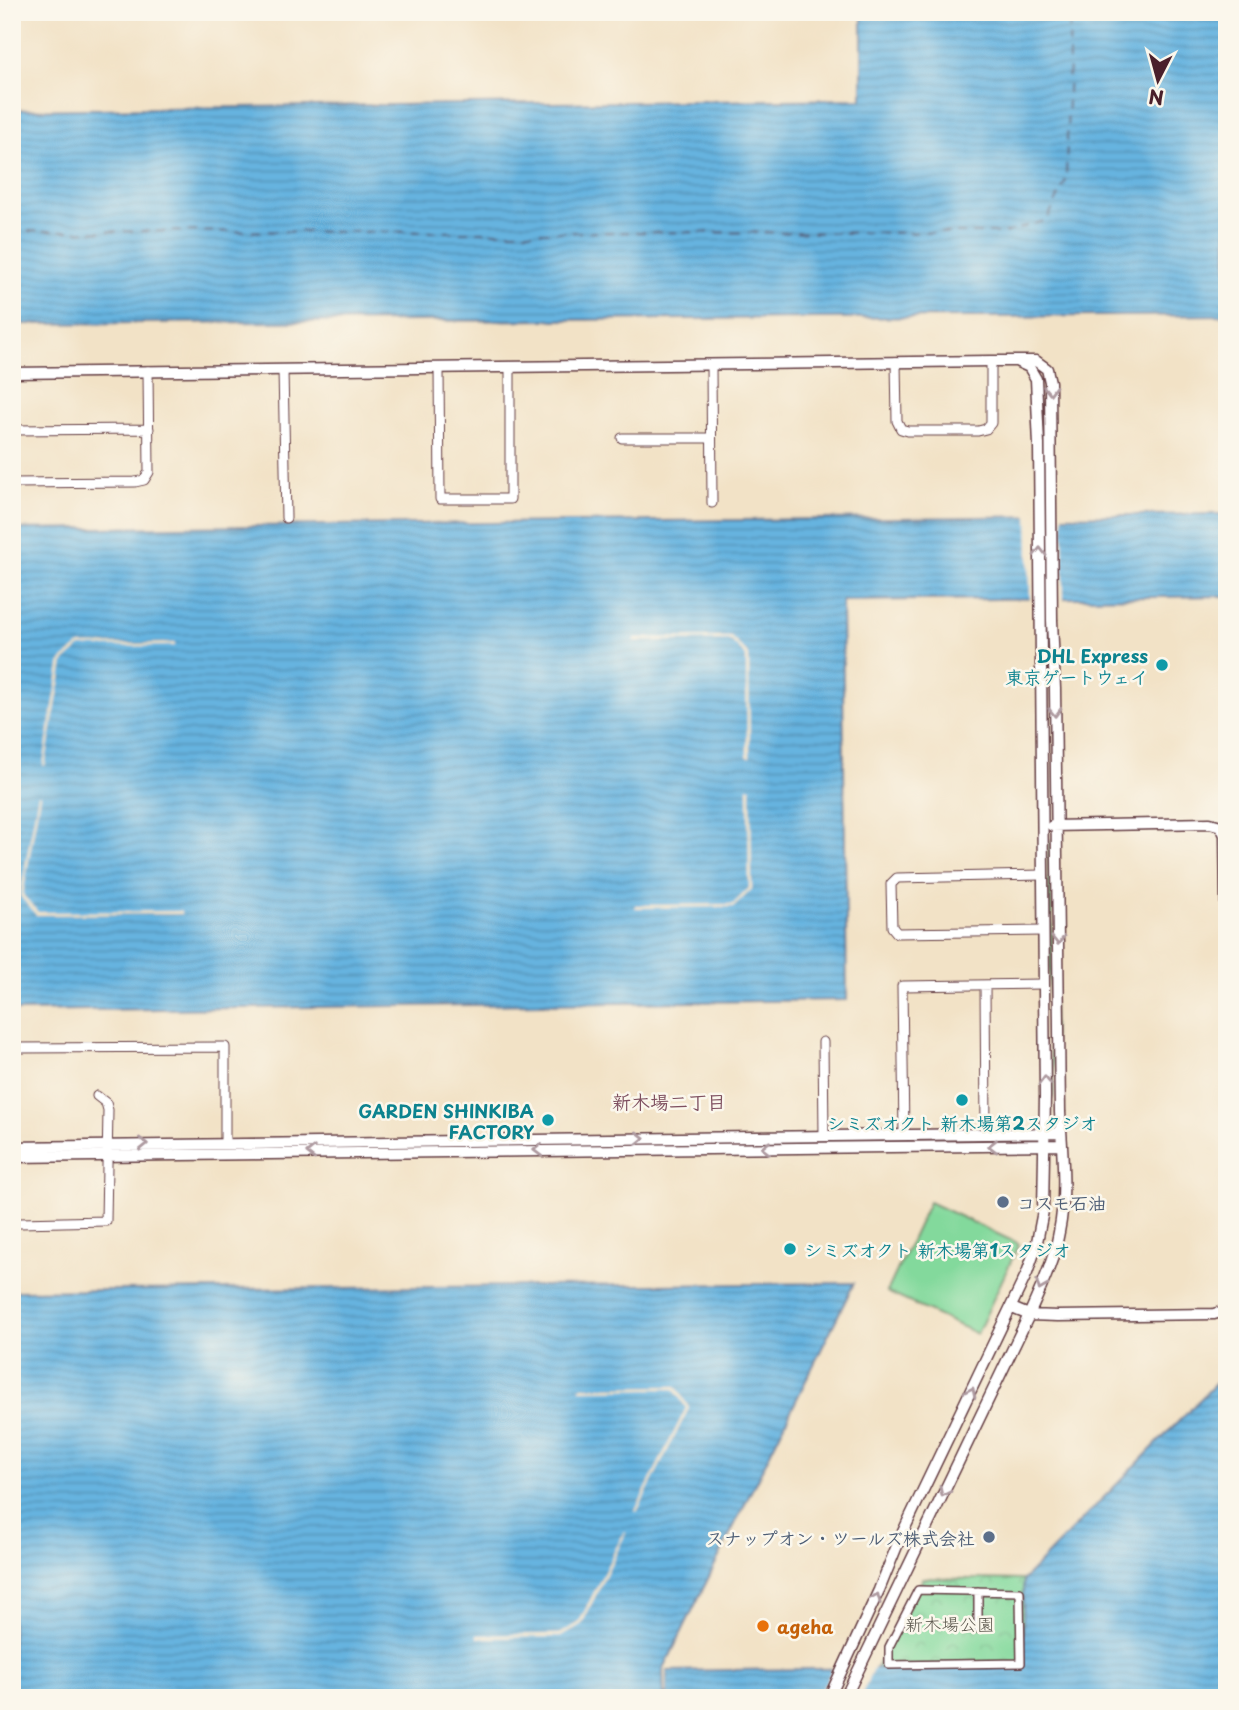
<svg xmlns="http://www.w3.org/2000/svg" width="1239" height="1710" font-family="'Playpen Sans','Klee One',sans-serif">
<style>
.grass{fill:url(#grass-tufts);stroke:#667c64;stroke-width:2}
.park{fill:url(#park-crowns);stroke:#667c64;stroke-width:2}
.pitch{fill:#83d99c;stroke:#667c64;stroke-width:2}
.water{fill:url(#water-rules);stroke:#586a86;stroke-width:2}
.pier{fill:#f2e2c6}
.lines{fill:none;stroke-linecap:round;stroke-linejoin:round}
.ferry{stroke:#54536a;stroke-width:2;stroke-dasharray:9 7;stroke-linecap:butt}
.pedestrian-casing{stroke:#633c42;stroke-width:10}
.minor-casing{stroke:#633c42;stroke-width:11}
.tertiary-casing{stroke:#633c42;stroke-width:13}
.pedestrian{stroke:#fff;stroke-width:7}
.minor{stroke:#fff;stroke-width:9}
.tertiary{stroke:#fff;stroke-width:10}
.oneway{stroke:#ae9aa0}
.culture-dot{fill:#0f9aa8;stroke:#fbf7ec;stroke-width:2.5}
.service-dot{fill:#5c6f8a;stroke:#fbf7ec;stroke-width:2.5}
.food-dot{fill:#e8710a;stroke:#fbf7ec;stroke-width:2.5}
.labels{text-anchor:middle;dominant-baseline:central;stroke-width:5;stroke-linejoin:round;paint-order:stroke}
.culture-label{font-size:18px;font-weight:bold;fill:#0d838f;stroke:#fbf7ec;text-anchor:end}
.service-label{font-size:18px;font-weight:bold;fill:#4e5e75;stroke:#fbf7ec;text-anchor:start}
.park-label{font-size:18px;fill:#5b574d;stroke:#fbf7ec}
.food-label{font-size:18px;font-weight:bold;fill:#c56008;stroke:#fbf7ec;text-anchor:start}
.neighbourhood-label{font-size:19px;font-weight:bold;fill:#7f5060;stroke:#fbf7ec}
</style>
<defs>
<pattern id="grass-tufts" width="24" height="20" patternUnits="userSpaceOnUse" patternTransform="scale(1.75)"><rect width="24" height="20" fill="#83d99c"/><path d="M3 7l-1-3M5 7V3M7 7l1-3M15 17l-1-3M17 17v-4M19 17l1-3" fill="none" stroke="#73ba87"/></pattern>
<pattern id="park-crowns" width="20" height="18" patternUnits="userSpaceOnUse" patternTransform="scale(1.75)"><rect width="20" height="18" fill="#83d99c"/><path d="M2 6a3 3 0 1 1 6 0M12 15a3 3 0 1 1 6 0" fill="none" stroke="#73ba87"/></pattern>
<pattern id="water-rules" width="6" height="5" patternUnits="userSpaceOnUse" patternTransform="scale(1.75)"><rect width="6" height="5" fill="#66b4e0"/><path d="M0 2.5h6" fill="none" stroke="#5692b6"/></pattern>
</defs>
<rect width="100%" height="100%" fill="#fbf7ec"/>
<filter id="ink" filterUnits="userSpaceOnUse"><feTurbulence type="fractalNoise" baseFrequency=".0143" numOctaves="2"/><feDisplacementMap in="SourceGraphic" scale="14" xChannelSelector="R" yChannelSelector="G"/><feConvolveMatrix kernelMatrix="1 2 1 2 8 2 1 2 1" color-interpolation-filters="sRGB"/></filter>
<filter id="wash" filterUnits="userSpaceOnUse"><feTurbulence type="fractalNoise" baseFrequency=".00686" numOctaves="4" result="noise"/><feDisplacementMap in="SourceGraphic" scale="28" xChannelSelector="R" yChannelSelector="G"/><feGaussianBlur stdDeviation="1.57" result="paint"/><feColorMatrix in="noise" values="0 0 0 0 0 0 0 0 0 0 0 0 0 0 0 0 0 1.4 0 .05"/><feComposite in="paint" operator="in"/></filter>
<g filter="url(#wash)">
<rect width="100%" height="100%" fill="#f2e2c6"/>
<!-- grass -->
<path class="grass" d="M1048,840H1051L1054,1098H1051Z"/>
<!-- park -->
<path class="park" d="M923,1578L1023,1580V1666L876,1668Z"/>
<!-- pitch -->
<path class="pitch" d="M929,1202L1019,1244L977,1334L887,1292Z"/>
<!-- water -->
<path class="water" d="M862,12H1227V315L12,324V110L862,99Z
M1227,514V596L842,601L847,1000L12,1011V529Z
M854,1283L663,1670L664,1698H12V1291Z
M1227,1372V1675L1205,1698H667V1671L1023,1666V1580Z"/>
<!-- pier -->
<path class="pier" d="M1028,513H1063L1064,602H1030Z
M731,637L749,655L750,757H747L746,656L730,640L635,641V638Z
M175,643V646L81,647L64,662L45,766L43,765L61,661L80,645Z
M748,787H751L752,889L734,907L635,908V905L733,904L749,888Z
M38,794L40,795L23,895L38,912L181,911V914L36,915L20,896Z
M676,1386L689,1408L637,1512L635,1511L686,1408L674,1389L580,1390V1387Z
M624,1532L626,1533L582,1624L561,1637L477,1638V1635L560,1634L579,1622Z
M834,1665H875L860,1698H818Z"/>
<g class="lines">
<!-- ferry -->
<path class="ferry" d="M12,231L1005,233L1047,220L1066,180L1070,12"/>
</g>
</g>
<g filter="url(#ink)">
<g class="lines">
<defs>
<path id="pedestrian" d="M918,1590L1020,1592L1021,1663L889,1665V1647Z
M978,1591V1629"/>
<path id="minor" d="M896,362L897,421L901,429L908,431H978L986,429L991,423V361
M711,365L712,503
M439,368L440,499H510V367
M283,370L286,518
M12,430L149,429
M622,438H711
M12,483L135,482L144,480L149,472L148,371
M1042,875L897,878L891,884L892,927L897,933L1043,931
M985,985L986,1134
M823,1042L824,1136
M17,1048L225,1047V1143
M904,1135L902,986L1043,984
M20,1223L106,1221L108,1110L106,1103L97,1096"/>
<path id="tertiary" d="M12,373L991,361H1036L1047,369L1050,382L1052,620L1055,689L1060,1112C1062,1152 1067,1193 1059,1232C1054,1261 1041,1288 1029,1315L845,1698
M1052,826L1210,823L1221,826L1225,835L1227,985
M12,1147L1061,1133
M12,1157L1061,1145
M1012,1308L1029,1315L1058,1316L1214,1314L1227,1310
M829,1698L879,1590L901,1536L1027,1273L1036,1247L1043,1211L1045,1096L1039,445L1036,379L1029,367L1018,362"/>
</defs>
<!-- pedestrian casing -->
<use href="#pedestrian" class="pedestrian-casing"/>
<!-- minor casing -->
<use href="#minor" class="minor-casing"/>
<!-- tertiary casing -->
<use href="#tertiary" class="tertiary-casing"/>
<!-- pedestrian -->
<use href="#pedestrian" class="pedestrian"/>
<!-- minor -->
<use href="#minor" class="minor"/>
<!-- tertiary -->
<use href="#tertiary" class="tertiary"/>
</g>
<!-- one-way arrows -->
<defs><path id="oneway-chevron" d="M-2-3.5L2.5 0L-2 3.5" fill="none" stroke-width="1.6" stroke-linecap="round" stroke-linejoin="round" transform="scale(1.75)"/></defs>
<g class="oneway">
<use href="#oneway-chevron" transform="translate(1050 390) rotate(89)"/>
<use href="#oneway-chevron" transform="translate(1040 552) rotate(-90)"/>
<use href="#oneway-chevron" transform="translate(1055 712) rotate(89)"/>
<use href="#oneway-chevron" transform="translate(1058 940) rotate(89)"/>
<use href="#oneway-chevron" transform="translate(1045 1081) rotate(-91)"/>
<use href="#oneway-chevron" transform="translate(640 1138) rotate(-1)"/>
<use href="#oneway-chevron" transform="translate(143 1144) rotate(-1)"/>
<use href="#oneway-chevron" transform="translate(993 1146) rotate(179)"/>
<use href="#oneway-chevron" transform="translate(766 1148) rotate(179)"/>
<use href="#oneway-chevron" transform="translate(538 1150) rotate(179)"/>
<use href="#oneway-chevron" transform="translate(311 1153) rotate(179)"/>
<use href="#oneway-chevron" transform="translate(1041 1286) rotate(112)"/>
<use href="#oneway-chevron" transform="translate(971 1392) rotate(-64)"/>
<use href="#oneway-chevron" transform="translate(944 1492) rotate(116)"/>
<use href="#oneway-chevron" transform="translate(876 1598) rotate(-66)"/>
</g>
</g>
<!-- markers -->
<g class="culture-dot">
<circle cx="1162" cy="665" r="7"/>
<circle cx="962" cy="1100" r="7"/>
<circle cx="548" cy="1120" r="7"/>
<circle cx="790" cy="1249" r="7"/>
</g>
<g class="service-dot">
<circle cx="1003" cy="1202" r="7"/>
<circle cx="989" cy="1537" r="7"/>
</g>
<circle class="food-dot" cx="763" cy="1626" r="7"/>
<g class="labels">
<!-- culture labels -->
<g class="culture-label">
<text x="1148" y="655">DHL Express<tspan x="1148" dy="21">東京ゲートウェイ</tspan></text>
<text x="534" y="1110">GARDEN SHINKIBA<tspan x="534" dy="21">FACTORY</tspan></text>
<text x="962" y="1122" text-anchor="middle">シミズオクト 新木場第2スタジオ</text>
<text x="804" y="1249" text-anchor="start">シミズオクト 新木場第1スタジオ</text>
</g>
<!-- service labels -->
<g class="service-label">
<text x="1017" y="1202">コスモ石油</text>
<text x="975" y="1537" text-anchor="end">スナップオン・ツールズ株式会社</text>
</g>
<!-- park labels -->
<g class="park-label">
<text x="950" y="1623">新木場公園</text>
</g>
<!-- food labels -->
<g class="food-label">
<text x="777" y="1626">ageha</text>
</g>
<!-- neighbourhood labels -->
<g class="neighbourhood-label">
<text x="669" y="1101">新木場二丁目</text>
</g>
</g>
<!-- margin -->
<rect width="1239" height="1710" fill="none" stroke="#fbf7ec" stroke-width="42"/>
<!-- north arrow -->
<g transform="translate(1158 80) rotate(186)" stroke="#fbf7ec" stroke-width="5" paint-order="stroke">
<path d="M0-5L12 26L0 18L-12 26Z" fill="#4a1f2b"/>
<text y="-10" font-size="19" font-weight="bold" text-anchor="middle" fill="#4a1f2b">N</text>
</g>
</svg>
